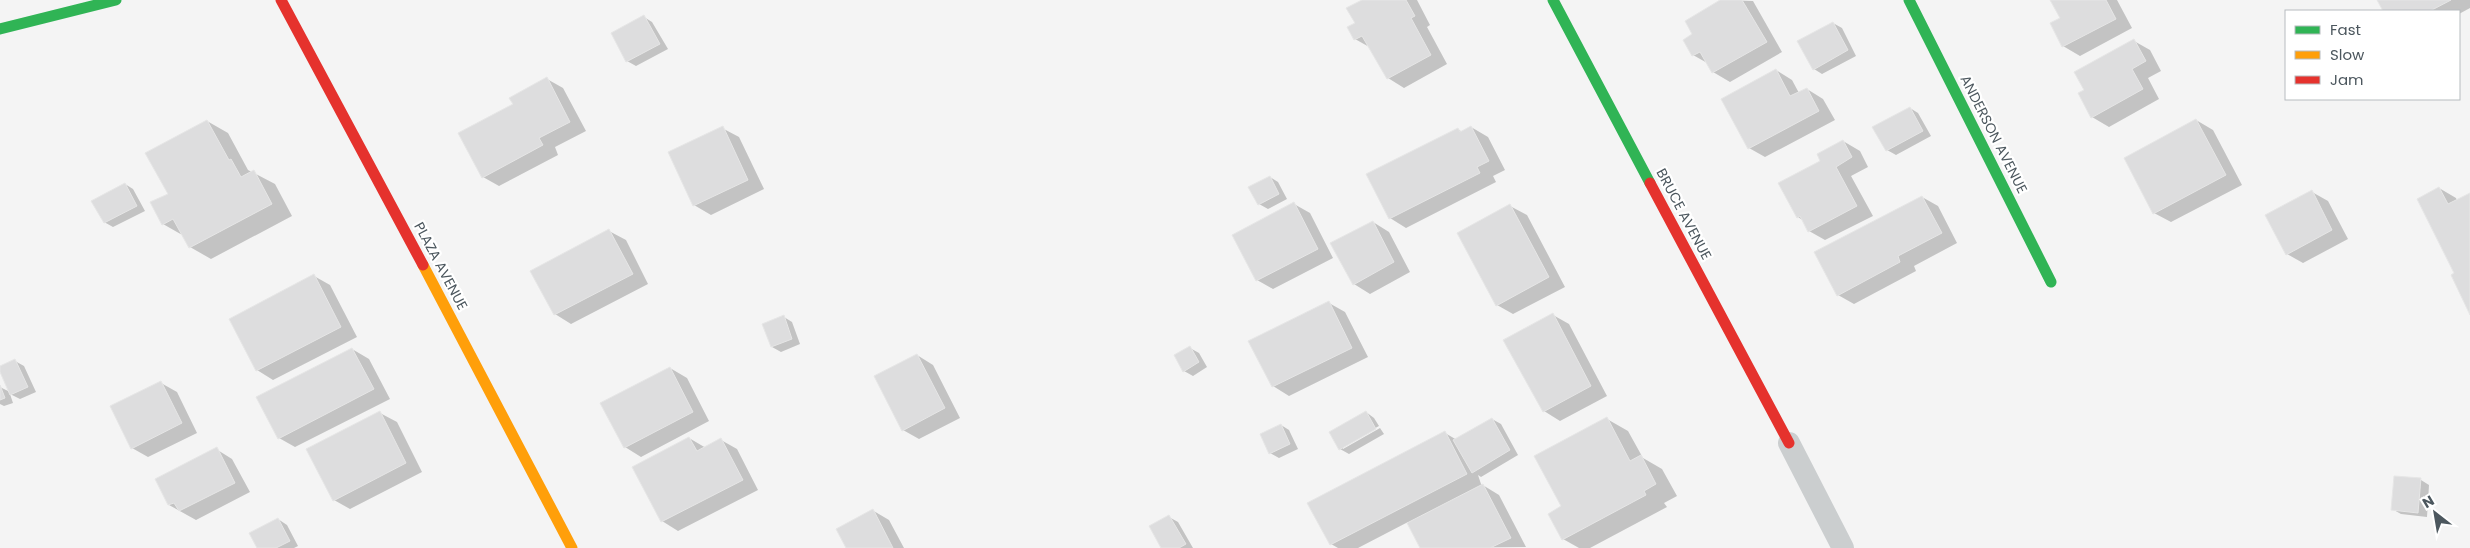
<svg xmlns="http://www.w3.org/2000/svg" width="2470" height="548" font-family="Poppins,sans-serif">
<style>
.shadow{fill:#0003}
.building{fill:#ddddde;stroke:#e6e6e6}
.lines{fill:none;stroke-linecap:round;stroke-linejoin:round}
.lane{stroke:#cbcecf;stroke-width:22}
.fast{stroke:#30b455;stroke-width:11}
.slow{stroke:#ff9f0a;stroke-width:11}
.jam{stroke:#e5322d;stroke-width:11}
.labels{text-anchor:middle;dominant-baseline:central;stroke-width:4.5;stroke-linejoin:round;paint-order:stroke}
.street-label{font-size:14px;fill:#4c575e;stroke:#fff}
</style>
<rect width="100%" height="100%" fill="#f4f4f4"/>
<!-- shadow -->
<path class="shadow" d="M1364,0H1417L1430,25L1427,27L1447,64L1404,88L1388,78L1371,48L1355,39L1356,23Z
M1723,0L1753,1L1782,52L1730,82L1713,72L1709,64L1693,55L1694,35Z
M2051,0H2117L2132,28L2080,56L2063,46L2052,24L2061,19Z
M2378,0H2470V8L2459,14V11H2384Z
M644,17L652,22L668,49L636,66L627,61Z
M1833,23L1842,28L1856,56L1822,74L1814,69Z
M2134,41L2150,50L2161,71L2148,78L2159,99L2109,127L2092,117L2086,91Z
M1776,70L1792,80L1799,93L1807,89L1823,99L1835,120L1765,157L1749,148Z
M547,79L563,88L586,131L555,147L558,155L499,186L483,177L514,105Z
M1910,108L1918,113L1931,136L1896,155L1887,150Z
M2196,120L2213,130L2242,185L2171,222L2154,213Z
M207,121L228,133L248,170L275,184L292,216L211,259L190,247L184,236L163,224L169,194Z
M1471,127L1488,137L1505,170L1493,176L1496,182L1406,228L1390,218L1458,129L1462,132Z
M722,128L739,137L764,189L711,215L694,205Z
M1843,141L1860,151L1868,167L1851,176L1873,216L1825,240L1809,231L1804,221L1798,217L1822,162Z
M1270,177L1278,182L1287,199L1268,209L1259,204Z
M125,184L133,189L145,211L113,227L104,222Z
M2439,188L2456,198L2457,201L2470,195V312L2455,274Z
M2312,192L2328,201L2348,239L2303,263L2287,254Z
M1922,197L1938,206L1957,243L1914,266L1916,271L1854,304L1838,295Z
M1294,204L1310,213L1333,258L1273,289L1257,280Z
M1510,206L1527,215L1565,287L1513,314L1497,305Z
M1373,222L1389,232L1410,272L1370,294L1354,284Z
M609,231L626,240L648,284L571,324L555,314Z
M314,276L330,285L357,337L273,380L257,370Z
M1329,303L1345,312L1368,357L1289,396L1273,386Z
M1553,315L1569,324L1607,396L1560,421L1544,411Z
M784,317L792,322L800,344L781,352L772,347Z
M1190,348L1199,353L1207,367L1193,376L1184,371Z
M352,349L369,359L390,399L295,447L279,438Z
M917,355L933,365L960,418L919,439L903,430Z
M15,361L24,366L36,392L20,399L10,394L13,403L4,406L0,404V387L10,392L0,367Z
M670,368L687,378L709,421L641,457L625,447Z
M161,383L177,392L197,433L148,457L132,448Z
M1366,412L1374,418L1379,426L1343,446V449L1380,428L1384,434L1349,454L1340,449Z
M380,413L397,422L422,472L350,509L334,500Z
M1492,419L1501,424L1518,455L1481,477L1478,475L1481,484L1499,495L1526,547L1421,548L1408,522L1358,548H1338L1331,544L1445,433L1457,440Z
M1607,419L1628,431L1643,458L1662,469L1677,496L1664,503L1667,507L1590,548H1579L1563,539V507Z
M1281,425L1289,430L1298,449L1279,458L1270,453Z
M689,438L706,448L721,440L737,449L758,490L678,531L662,521Z
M216,449L232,459L250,492L196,520L169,505L157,480Z
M2421,480L2429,485L2427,517L2401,514L2392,509Z
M872,510L889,520L904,548H847Z
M1169,517L1178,522L1193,548H1163Z
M278,519L287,525L298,546L294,548H259Z"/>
<!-- building -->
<path class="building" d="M1362,0H1406L1415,16L1411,18L1431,55L1387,79L1362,36L1354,40L1347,27L1355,23L1346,8Z
M1720,0H1742L1767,42L1712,73L1700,52L1692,56L1683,40L1692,34L1685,21Z
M2050,0H2106L2116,19L2062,47L2050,23L2060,18Z
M2377,0H2451L2430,11H2383Z
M644,15L660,44L626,62L611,33Z
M1833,22L1848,50L1813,70L1797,41Z
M2134,39L2146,61L2132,69L2143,89L2091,118L2078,93L2084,90L2074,72Z
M1776,69L1790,96L1807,88L1819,111L1748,149L1721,99Z
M547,77L570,122L539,138L543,145L482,178L458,133L513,104L509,98Z
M1910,107L1923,131L1886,151L1872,127Z
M2196,119L2226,175L2153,214L2124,158Z
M207,120L229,160L231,159L241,177L254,170L272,204L189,248L173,219L162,225L150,202L168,194L145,153Z
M723,126L748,180L693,206L668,152Z
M1471,126L1489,161L1477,167L1480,173L1389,219L1366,174L1458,128L1460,132Z
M1843,140L1852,157L1836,167L1857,206L1808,232L1800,216L1797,218L1778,183L1820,161L1817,154Z
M1270,176L1279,194L1258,205L1248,187Z
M125,183L137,206L104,223L91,201Z
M2439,187L2448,204L2470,193V315L2451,275L2454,273L2417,199Z
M2312,190L2332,230L2286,255L2265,215Z
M1922,196L1942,233L1898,256L1900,262L1837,296L1814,252Z
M1294,202L1318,249L1256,281L1232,235Z
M1510,204L1549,277L1496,306L1457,233Z
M1373,221L1394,262L1353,285L1330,243Z
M609,229L633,274L554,315L530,271Z
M314,274L341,327L256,371L229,319Z
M1329,301L1352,348L1272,387L1248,341Z
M1553,313L1591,386L1543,412L1503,340Z
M784,315L792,339L771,347L762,324Z
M1190,346L1199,362L1183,372L1174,355Z
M352,348L374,389L278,439L256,397Z
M917,354L945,408L902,431L874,376Z
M15,359L28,387L10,395L0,372V366Z
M670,367L693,412L624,448L600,403Z
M161,381L182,423L131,449L110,406Z
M0,385L5,398L0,400Z
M380,411L406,463L333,501L306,449Z
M1366,411L1376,429L1339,450L1329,432Z
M1607,417L1630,461L1641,455L1656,484L1644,491L1646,495L1562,540L1548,514L1561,506L1534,456Z
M1492,418L1510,450L1472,473L1453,440Z
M1281,424L1290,444L1269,454L1260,434Z
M1445,431L1467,474L1330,545L1307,503Z
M689,437L697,451L721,438L743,480L661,522L632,467Z
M217,447L235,483L179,511L174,503L168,505L155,479Z
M2394,476L2421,478L2418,513L2391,510Z
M1483,484L1511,538L1490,548H1420L1407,523Z
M873,509L893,548H846L836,529Z
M1169,515L1186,544L1179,548H1161L1149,526Z
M278,518L290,541L276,548H257L249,533Z"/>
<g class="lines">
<!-- lane -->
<path class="lane" d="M1789,443L1843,548"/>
<!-- fast -->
<path class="fast" d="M1553,0L1650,183
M1909,0L2051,282
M0,29L116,0"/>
<!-- slow -->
<path class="slow" d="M423,265L572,548"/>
<!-- jam -->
<path class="jam" d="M281,0L423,265
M1650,183L1789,443"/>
</g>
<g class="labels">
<!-- street labels -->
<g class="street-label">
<text transform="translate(1994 134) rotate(63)">ANDERSON AVENUE</text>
<text transform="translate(1684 214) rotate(62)">BRUCE AVENUE</text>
<text transform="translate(441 266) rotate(62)">PLAZA AVENUE</text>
</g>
</g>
<!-- legend -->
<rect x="2285" y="10" width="175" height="90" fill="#ffffff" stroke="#b7bcbf"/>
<rect x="2295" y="26" width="25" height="8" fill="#30b455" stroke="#b7bcbf"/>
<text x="2330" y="35" font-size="15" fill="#4c575e">Fast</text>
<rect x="2295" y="51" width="25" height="8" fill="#ff9f0a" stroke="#b7bcbf"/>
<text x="2330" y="60" font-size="15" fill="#4c575e">Slow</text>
<rect x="2295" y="76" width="25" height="8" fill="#e5322d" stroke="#b7bcbf"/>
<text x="2330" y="85" font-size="15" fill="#4c575e">Jam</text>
<!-- north arrow -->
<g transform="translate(2435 513) rotate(329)" stroke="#ffffff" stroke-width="4" paint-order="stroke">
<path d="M0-4L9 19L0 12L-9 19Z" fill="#4c575e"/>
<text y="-8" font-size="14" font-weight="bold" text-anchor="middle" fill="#4c575e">N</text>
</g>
</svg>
